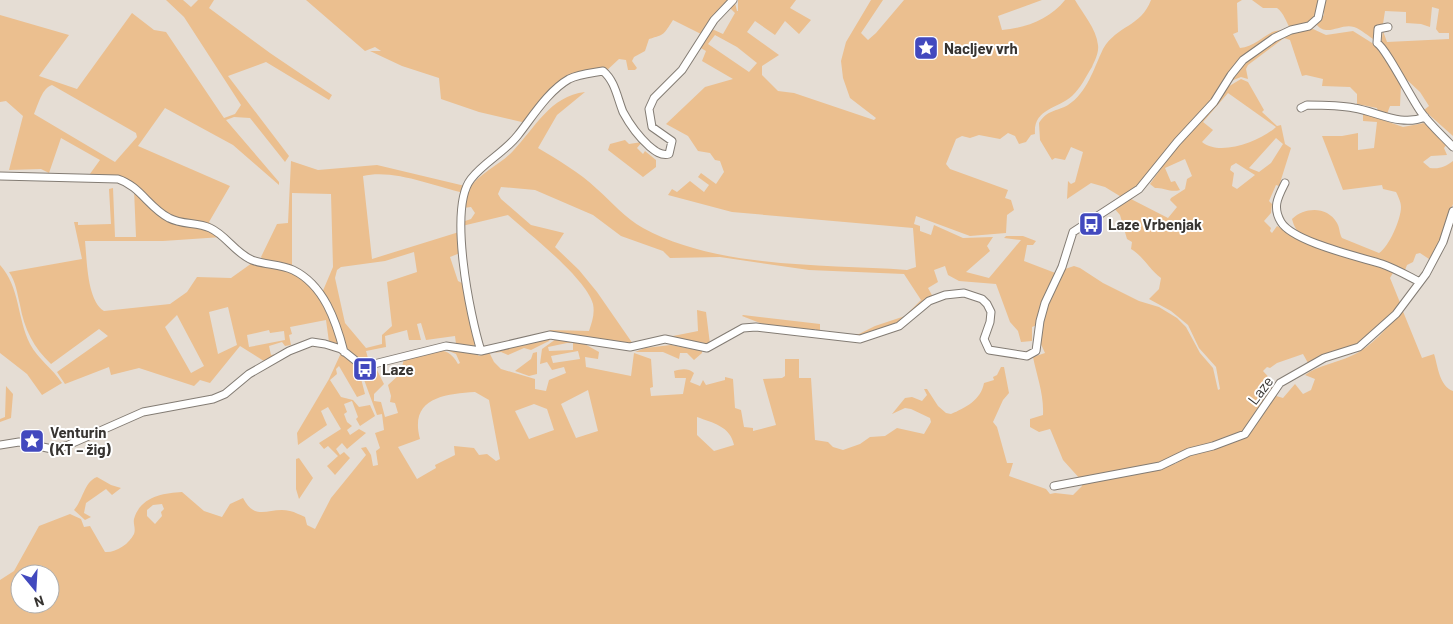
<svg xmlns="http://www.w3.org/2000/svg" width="1453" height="624" font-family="Barlow,sans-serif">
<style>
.green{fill:#ebbf8f;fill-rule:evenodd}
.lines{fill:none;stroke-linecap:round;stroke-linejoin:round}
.street-casing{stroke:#837c74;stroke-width:9}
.street{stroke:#fff;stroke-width:7}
.labels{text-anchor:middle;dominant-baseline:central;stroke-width:4;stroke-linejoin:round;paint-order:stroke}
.poi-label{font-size:15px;font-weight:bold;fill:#373431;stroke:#fff;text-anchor:start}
.street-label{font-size:15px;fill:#373431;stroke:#fff}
</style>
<rect width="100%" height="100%" fill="#e5ddd4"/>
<!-- green -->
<path class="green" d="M166,0H183L191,7L198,0H214L209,8L270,53L332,95L329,100L266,62L228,76L289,156L285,162L250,118L234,117L226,120L279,182V185L233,145L165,108L138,146L230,186L209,222L214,227L165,214L129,181L87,178L100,160L61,138L49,173L41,169L9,170L23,116L6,101L0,102V15L69,35L39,76L77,89L132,13L154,30L166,32L224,118L235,114L241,105L184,17ZM52,85L136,133L137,137L115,162L34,114C38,105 42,88 52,85Z
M306,0H732L713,15L701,34L673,20C663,35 666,34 649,39L645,51L634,57L632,61L637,68L635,70H628L626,60L619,59L604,73L566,82L526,123L479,112L441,99L439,78L402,66L370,51H381L375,47L365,51Z
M738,0H796L790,8L811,20L799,34L785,21L775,35L755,21L747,32L779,55L762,66V75L778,91L794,93L874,120L876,118L850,98L843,78L841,61L846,42L871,0H883L861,33L868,40L876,33L904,0H1042L998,16L1002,30C1026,28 1050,19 1065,0H1075C1083,14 1096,28 1098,45C1099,53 1095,60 1092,67C1086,76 1081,88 1072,96C1057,109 1033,109 1035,134L1031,135L1026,142L1019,144L1015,136L1008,133L1000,139L979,135L970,138L962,136L956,139L946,164L950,169L1008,190L1005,198L1011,200L1014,210L1007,215L1006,233L970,236L916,216L914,224L920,226V231L931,235L934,225L963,238L993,237L987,246L990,251L966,272L989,278L1021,240L1004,238L1006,236H1023L1036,241L1033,245H1027L1024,261L1058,274L1037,325L1032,327V341L1021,342L1018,331L1010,322L996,284L959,281L948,275L945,266L934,270L938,282L928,288L933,297C908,316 882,339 850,335L859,334L875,326L905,316L921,300L904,274L809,270L720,257L670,258L663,251L621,236L593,215L535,190L501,187L498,194L501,199L531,225L564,233L555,247L579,270L597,292L633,344L547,333L550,330L589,331C592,322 595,314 593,304C586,278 529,234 508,215L462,226V222L471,219L475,213L471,207L463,208C465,202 466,195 469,189C479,173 500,165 513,151C535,128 550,96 585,92L557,115L538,148C558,160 579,172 597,189C612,202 625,218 643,228C718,269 824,264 907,270L916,267L913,228L732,212L668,195L672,189L677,192L690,181L704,192L709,185L698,177L701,173L716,184L724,172L720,161L715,160L710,153L698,151L688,136L666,124L705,87L733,79L702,61L706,51L699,47L712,29L723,34L735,13L728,6L735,3L737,11H738ZM715,35L737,47L757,63L749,72L708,44Z
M1151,0H1242L1237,3L1238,32L1233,34L1240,48C1258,47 1269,27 1283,31L1254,49L1212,103L1175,139L1139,187L1123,198L1105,187L1091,183L1067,199L1068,181L1071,184L1075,182L1083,152L1071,147L1065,160L1055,158L1052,160L1040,140L1039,123C1048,109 1056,112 1068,105C1087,93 1094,68 1103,49C1117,25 1141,27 1151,0Z
M1252,0H1318C1317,22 1310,22 1291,30C1286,22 1284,13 1277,8H1263Z
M1324,0H1453V136L1426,112L1424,110L1429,106L1420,92L1406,79H1402L1381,45L1383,31L1387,42L1449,39V33H1439L1436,29L1439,9L1432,7L1430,27L1421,24L1406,23V12L1385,11L1383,24L1378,30L1375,40C1369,37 1361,29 1354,27C1340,23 1327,38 1316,24L1324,15Z
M1313,29L1326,35L1353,31L1380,48L1401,84L1400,106H1390L1387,114L1378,111L1377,108L1357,104V94L1350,87L1322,86L1323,79L1306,75L1302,76L1290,40L1284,38L1248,65L1246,69L1248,79L1241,77L1228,82C1254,53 1274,35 1313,29Z
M1241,79L1248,82L1264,110L1262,112L1277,126L1281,125L1285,144L1291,148L1279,186L1276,185L1269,201L1272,204L1271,213L1264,221L1271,228L1270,231L1272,233L1277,226L1306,243L1394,271L1390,278L1401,305L1380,328L1361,344L1308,363L1303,354L1277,363L1270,368L1267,367L1263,371L1276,385C1267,397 1253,426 1243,433C1221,449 1192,442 1172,462L1175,464L1195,451L1230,443L1246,435L1253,428L1273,395L1283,398L1295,384L1303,394L1311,390L1315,379L1305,375C1319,365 1336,363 1351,356C1372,347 1388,327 1402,309L1422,358L1434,354C1438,366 1439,386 1453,391V624H0V580L14,571L39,526L70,514L81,519L84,527L90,526L105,552C116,553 129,544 134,534C136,529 133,524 134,519C140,497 163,493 182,492L204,511L222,517L230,504L243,498C256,523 270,506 290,511C295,512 300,515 305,517L307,525L315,529L331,498L366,455L361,448L366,447L371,455L373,466L378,465L376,451L380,448L375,433L384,430L382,414L377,415L363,377L377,370L384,384L374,394V401L381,402L385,417L398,413L395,403L390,402L391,396L388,385L400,374L404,359C423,351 446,341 458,364L460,363L456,354L442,348L473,351L479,356L489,352L494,362L501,369L535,379V389L546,391L549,380L566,373L564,367L552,370L547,362L540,364L542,349L556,339L581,342L599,352L598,359L585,357L586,367L631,376L634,353L651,359L653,387L650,388L651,396L683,394L686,378H675L674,371C682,369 688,368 694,373L690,382L700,386L703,380L706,385L725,380V377L733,379L735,408L741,410L744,427L753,428V431L776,425L763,379L782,378L785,376V359H799V378H811L815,440L828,442L833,447L843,450L860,444L870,437L885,436L897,428L924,434L931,422L930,418L911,409L905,408L892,414L905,398L912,397L922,401L927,395L924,389H927L938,406L946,413L951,414C965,408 981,400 984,383L994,380L993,377L997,375L1001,367H1004L1009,393L1003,400L993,422L997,427L1007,463H1013L1009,476L1046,489L1050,494L1055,493L1073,495L1082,486L1081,480L1063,460L1051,431L1050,429L1039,432L1030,427V419L1043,415C1044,394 1037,377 1033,357L1045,353L1040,342L1042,318L1065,269L1074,266L1080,268L1103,283L1139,301L1159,307L1177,318L1186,327L1200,353L1213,368L1218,390L1220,389L1216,367L1199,348L1188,325L1171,311L1149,299L1159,289L1161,278C1149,269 1143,256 1131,249L1132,242L1127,239L1120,215L1114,208L1129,198L1168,218L1177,207L1170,200L1171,198L1185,189L1187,179L1192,176L1185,159L1165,168L1171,182L1175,181L1180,190C1170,193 1164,187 1155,188L1150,184L1184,135L1216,104L1226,88ZM1228,93L1276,127C1261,141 1220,157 1202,142L1213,130L1203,122ZM1276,138L1283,144L1271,163L1259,172L1249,168ZM1236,163L1255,175L1237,189L1232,186L1234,173L1230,170L1231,166ZM567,343H573V350L549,351L548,347ZM578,351L580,359L553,363L551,356ZM588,390L598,431L576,438L561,404ZM475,392L489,400L500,459L496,461L487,454L479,455L474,448L454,446L455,455L435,465L436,468L417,479L398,447L420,439C409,398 444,394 475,392ZM534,404L547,409L554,430L529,439L515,411ZM697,417C713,423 730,426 734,445L714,451L697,435ZM162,504L164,509L161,512L162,516L155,524L147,516V510L153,505ZM20,574H50V604H20Z
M1363,113L1403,127L1424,123L1447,144L1444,148L1447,155L1431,156L1423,162L1430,168C1440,169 1445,167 1453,161V204L1438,246L1429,259L1420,253L1416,254L1413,262L1407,265L1405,270L1304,236C1297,232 1294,227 1292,219C1305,207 1327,206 1337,223C1340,228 1339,233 1342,238L1379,253C1389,247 1401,219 1401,207C1401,202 1398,196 1396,192L1383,189L1382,185L1343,190L1322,136H1342L1358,133V150L1374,148L1377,122L1363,121Z
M625,140L629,144L642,142L637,148L643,154L645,151L656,160V167L643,177L608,150L610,144Z
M291,161L318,170L377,165L465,186L464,193C433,186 394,169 363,176L372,259L459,232L460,253L450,257L458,281L466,285L476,342L474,346L456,344L455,336L426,340L421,323L417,324L421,340H409L407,330L385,336L386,347L366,351L369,362C339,356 332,318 322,293L333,267L331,194L292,193V268L263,260L261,257L277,224L288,223ZM414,252L417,272L387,282L392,326L382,335V344L366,348L345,323L335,278L337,270L341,267L385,261Z
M113,188L115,237H136L134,189L161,214L201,226L222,237L163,241H85C87,260 87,301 104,311L170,304L187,292L197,277L231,278L252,263L288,269L308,283L323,300L333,319L339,346L329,342L326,320L290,327L292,334L289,335L291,345L285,346L282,342L269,346L271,355L282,353L267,363L240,346L210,383L200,380L194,386L139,368L111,375L109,367L65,384L57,372L108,336L99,329L51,364C34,348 24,329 20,305C17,293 16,282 9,272L82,259L74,222H78V225L111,224L109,189ZM228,307L237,345L218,354L209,312ZM177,315L204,366L191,373L165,327ZM269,330L270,333L284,331L285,340L249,347L247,335Z
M0,265C20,287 17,318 30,344C38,359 53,369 62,383L42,395L27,374L0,353Z
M697,310L706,312L710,344L668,337L698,331Z
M743,315L820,324V332H816V329L811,331L765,325L742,316Z
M548,337L550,339L549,341L531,350L524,348L508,355L501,352L494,353Z
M671,345L702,351V353L694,360L687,353H680L679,359L663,352H635L645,348Z
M537,352V374L529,376L515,371L531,359L533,353Z
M341,353L358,367L365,394L357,397L339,366L336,369L337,374L330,380L341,397L353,400L359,407L370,405L375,416L360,426L356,419L358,417L352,401L344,404L347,412L344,414L347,422L352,426L347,430L350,435L359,429L366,433L347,449L342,443L336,449L340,455L344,452L350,458L335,475L327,466L338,456L328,446L324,449L319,443L341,429L328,407L321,411L327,425L298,445L297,433L329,379Z
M6,386L13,394L11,418L0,422V419L5,417Z
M299,458L313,478L299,499L296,489V459Z
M97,477L111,485L121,488L112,495L106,489L86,503L84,513L91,517L85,520L74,510C83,500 84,482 97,477Z"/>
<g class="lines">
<defs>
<path id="street" d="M1388,27L1378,29L1377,43C1386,48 1412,100 1421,112C1430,125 1443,136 1453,147
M1301,108L1307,105C1322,105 1339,105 1354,108C1378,112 1401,127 1425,117
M0,176L118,179C140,186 149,208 169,218C182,225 197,222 210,228C226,235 235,253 252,260C265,265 280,264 293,270C324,285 336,321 344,352
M1285,183C1278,197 1272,207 1281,222C1293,242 1360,257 1382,264C1396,269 1408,276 1420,282
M481,351C470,316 448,208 471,179C484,162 505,152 518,135C533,116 548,91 569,79C579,74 592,73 603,71C615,81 617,97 623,112C630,125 638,136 649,146C655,151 661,156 669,154L672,141L652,127L649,109L654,98L682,70L714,20L733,0
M0,445L19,442L52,449L66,446L143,412L213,399L225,394L249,374L289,351L312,342L325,344L341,349L361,365L374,364L446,346L481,351L550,335L630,347L665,339L707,348L743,328L756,327L860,339L899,326L929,301L945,295L964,293L982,299L987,304L991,312L990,322L984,339L989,350L1027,356L1036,351L1040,321L1045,303L1062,267L1073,232L1139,189L1177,142L1214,102L1231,75L1243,60L1274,38L1291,30L1309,26L1318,18L1322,0
M1054,486L1160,466L1189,452L1213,446L1245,434L1280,383L1324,358L1359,347L1396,314L1426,274L1443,242L1453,211"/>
</defs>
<!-- street casing -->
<use href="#street" class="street-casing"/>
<!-- street -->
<use href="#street" class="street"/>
</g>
<!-- icons -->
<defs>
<symbol id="sight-square" viewBox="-11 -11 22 22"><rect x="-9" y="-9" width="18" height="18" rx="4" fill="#4249be" stroke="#fff"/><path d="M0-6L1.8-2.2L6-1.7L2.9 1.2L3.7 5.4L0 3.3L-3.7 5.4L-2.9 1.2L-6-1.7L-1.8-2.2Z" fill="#fff"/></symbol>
<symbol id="bus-square" viewBox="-11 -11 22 22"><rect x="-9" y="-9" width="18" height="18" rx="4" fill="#4249be" stroke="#fff"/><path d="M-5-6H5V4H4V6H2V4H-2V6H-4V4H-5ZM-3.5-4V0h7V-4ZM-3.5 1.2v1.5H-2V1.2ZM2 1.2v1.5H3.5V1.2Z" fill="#fff"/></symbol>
</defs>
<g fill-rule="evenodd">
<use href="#sight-square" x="912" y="34" width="28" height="28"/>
<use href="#bus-square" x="1077" y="210" width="28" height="28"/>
<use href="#bus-square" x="351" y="355" width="28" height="28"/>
<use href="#sight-square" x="18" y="427" width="28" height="28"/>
</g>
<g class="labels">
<!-- poi labels -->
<g class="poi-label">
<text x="944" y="48">Nacljev vrh</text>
<text x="1108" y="224">Laze Vrbenjak</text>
<text x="382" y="369">Laze</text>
<text x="50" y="432">Venturin<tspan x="50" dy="17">(KT – žig)</tspan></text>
</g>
<!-- street labels -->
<g class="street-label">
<text transform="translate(1260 390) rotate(-53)">Laze</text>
</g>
</g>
<!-- north arrow -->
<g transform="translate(35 589) rotate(162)"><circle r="24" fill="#ffffff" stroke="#afaead"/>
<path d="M0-4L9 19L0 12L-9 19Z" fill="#4249be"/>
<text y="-8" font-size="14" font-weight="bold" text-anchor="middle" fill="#373431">N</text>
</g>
</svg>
